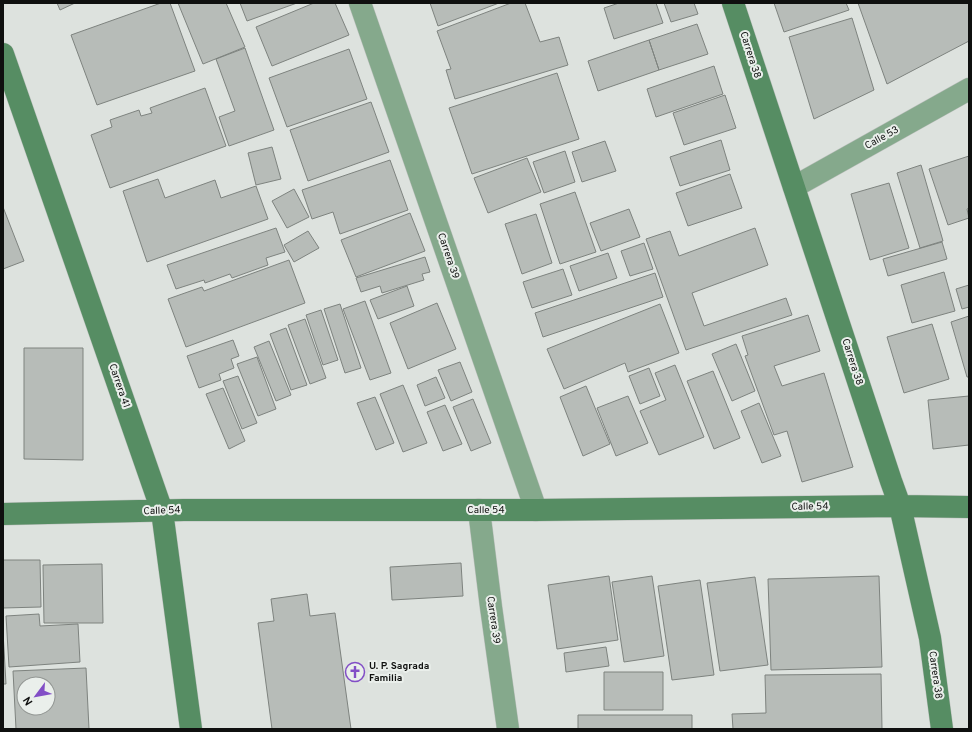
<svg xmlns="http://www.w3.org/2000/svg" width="972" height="732" font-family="Overpass,sans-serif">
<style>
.building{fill:#b7bcb8;stroke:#7e837f;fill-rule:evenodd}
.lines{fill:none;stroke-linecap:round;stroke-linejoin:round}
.street-casing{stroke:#bcc0bd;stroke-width:23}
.secondary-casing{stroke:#bcc0bd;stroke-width:23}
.street{stroke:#85a98c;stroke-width:22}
.secondary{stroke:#568d63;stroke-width:22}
.labels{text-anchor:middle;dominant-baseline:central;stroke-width:4;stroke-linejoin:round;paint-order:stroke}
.street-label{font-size:10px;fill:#0f100f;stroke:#eaefeb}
.poi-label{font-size:10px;font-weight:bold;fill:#0f100f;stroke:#eaefeb;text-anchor:start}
</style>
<rect width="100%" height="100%" fill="#dde2de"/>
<!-- building -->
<path class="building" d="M57,3H75L60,10Z
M161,3H170L195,71L97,105L71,35Z
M178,3H226L245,47L203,64Z
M240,3H297L247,21Z
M314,3H335L349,35L272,66L256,27Z
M430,3H499L438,26Z
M511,3H525L540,42L559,37L568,65L455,99L446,70L451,69L437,31Z
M619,3H656L663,23L614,39L604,8Z
M664,3H694L698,14L671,22Z
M774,3H846L849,10L784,32Z
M858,3H969V41L887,84Z
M852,18L874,90L814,119L789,37Z
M697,24L708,54L659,70L649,40Z
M649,40L659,70L598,91L588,61Z
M245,48L274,130L229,146L219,117L235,111L216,59Z
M349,49L367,99L287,127L269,78Z
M714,66L723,94L656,117L647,89Z
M557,73L579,139L472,174L449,108Z
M205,88L226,146L110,188L91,135L112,127L110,120L139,110L141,116L152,113L150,108Z
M725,95L736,128L684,145L673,113Z
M371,102L389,152L308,181L290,130Z
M721,140L730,170L680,186L670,157Z
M605,141L616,171L582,182L572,152Z
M272,147L281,179L256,185L248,153Z
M565,151L575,182L544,193L533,162Z
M969,156V208L967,209L969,218L948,225L929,169Z
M527,158L541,192L488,213L474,178Z
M390,160L408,210L340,234L333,212L312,219L302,190Z
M921,165L943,241L920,248L897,173Z
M730,174L742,208L688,226L676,193Z
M158,179L165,198L215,180L221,198L256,186L268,219L147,262L123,191Z
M889,183L909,248L870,260L851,194Z
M294,189L309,217L287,228L272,201Z
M575,192L596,252L560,264L540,204Z
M3,207L24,261L3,269Z
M629,209L640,237L601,251L590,223Z
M410,213L425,251L356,277L341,240Z
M536,214L552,263L522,274L505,224Z
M276,228L285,252L266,258L268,265L232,278L230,274L205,283L204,280L176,289L167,265Z
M755,228L768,265L692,293L704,326L786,298L792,315L686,350L646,239L670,231L679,256Z
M308,231L319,248L294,262L284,245Z
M942,242L947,259L888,276L883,259Z
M644,243L653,269L630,276L621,251Z
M608,253L617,278L579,291L570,266Z
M425,257L430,272L422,274L424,280L382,293L380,286L361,292L356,278Z
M289,260L305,303L186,347L168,299L202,287L204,291Z
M563,269L572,295L532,308L523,282Z
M944,272L955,311L912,323L901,285Z
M655,273L663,297L543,337L535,313Z
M969,285V307L962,309L956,289Z
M407,286L414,306L378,319L370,300Z
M365,301L391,373L370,380L343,309Z
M437,303L456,349L408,369L390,323Z
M340,304L361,368L345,373L324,309Z
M660,304L679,353L628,372L625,363L564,389L547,349Z
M321,310L338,360L323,365L306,315Z
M808,315L820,351L774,366L782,386L824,373L853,467L802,482L787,431L774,435L745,356L748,355L742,336Z
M969,316V377H967L951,322Z
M305,319L326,378L310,384L288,325Z
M932,324L949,379L904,393L887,337Z
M286,328L307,385L291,390L270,334Z
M233,340L239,356L231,359L234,368L219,374L221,380L199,388L187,356Z
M269,341L291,395L276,401L254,347Z
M736,344L755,391L732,401L712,354Z
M24,348H83V460L24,459Z
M257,357L276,409L258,416L237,364Z
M460,362L472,392L451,401L438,370Z
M675,365L704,437L659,455L640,411L666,400L655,373Z
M649,368L660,396L640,404L629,376Z
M713,371L740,438L714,449L687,381Z
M238,376L257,423L242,429L223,381Z
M436,377L445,398L425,406L417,385Z
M403,385L427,443L403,452L380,394Z
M586,386L610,444L583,456L560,397Z
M223,388L245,441L229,449L206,394Z
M628,396L648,443L616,456L597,408Z
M969,396V445L933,449L928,400Z
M375,397L394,443L376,450L357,403Z
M473,399L491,443L471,451L453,407Z
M759,403L781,456L762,463L741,411Z
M445,405L462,444L443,451L427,412Z
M3,560H40L41,607L3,608Z
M461,563L463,596L392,600L390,567Z
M102,564L103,623H44L43,565Z
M609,576L618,640L557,649L548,585Z
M652,576L664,656L624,662L612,582Z
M879,576L882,667L771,670L768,579Z
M755,577L768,665L720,671L707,583Z
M700,580L714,675L672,680L658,586Z
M307,594L310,616L335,613L351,729H272L258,623L274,621L271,599Z
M39,614L40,626L78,624L80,662L9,667L6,616Z
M3,632L6,684H3Z
M606,647L609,666L566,672L564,653Z
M86,668L89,729H16L13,671ZM24,684H48V708H24Z
M604,672H663V710H604Z
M881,674L882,729H733L732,714L766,713L765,675Z
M578,715H692V729H578Z"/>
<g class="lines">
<defs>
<path id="street" d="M360,3L536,510
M794,187L969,89
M479,510L491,607L508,729"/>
<path id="secondary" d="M733,3L891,481L900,506L930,638L942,729
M3,54L162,511L191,729
M3,514L184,510H536L900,506L969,507"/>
</defs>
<!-- street casing -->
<use href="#street" class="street-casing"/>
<!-- secondary casing -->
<use href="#secondary" class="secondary-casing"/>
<!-- street -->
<use href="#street" class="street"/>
<!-- secondary -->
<use href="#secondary" class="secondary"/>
</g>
<!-- icons -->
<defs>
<symbol id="church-ring" viewBox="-11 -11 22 22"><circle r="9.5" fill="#eaefeb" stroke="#824ec6" stroke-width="1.5"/><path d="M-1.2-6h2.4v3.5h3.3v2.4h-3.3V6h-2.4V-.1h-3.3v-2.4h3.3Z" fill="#824ec6"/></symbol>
</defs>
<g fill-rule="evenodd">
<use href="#church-ring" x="344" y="661" width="22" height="22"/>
</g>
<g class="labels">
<!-- street labels -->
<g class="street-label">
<text transform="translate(750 55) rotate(72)">Carrera 38</text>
<text transform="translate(882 138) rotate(-29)">Calle 53</text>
<text transform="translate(448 256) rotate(71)">Carrera 39</text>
<text transform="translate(852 362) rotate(72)">Carrera 38</text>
<text transform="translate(119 386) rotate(71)">Carrera 41</text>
<text transform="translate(810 507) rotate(-1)">Calle 54</text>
<text x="486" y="510">Calle 54</text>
<text transform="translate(162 511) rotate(-2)">Calle 54</text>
<text transform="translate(493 620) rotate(82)">Carrera 39</text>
<text transform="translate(935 675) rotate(82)">Carrera 38</text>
</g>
<!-- poi labels -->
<g class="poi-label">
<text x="369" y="666">U. P. Sagrada<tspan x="369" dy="12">Familia</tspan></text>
</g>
</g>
<!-- border -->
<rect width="972" height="732" fill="none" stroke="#0f100f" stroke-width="8"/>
<!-- north arrow -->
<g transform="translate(36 696) rotate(238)"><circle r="19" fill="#eaefeb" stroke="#929693"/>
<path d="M0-3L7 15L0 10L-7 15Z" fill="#824ec6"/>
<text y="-6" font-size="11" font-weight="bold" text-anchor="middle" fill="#0f100f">N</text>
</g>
</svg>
